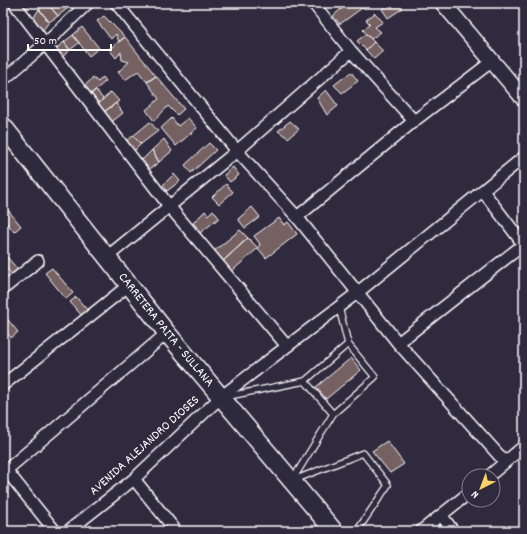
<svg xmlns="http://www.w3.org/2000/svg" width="527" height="534" font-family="Dekko,sans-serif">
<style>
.building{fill:#756162;stroke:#fff}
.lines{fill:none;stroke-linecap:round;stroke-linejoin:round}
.lane-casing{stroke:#fff;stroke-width:8}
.street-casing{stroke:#fff;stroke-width:14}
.secondary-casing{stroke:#fff;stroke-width:18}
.primary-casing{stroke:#fff;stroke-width:20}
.lane{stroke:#2f2a3d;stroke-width:5.5}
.street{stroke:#2f2a3d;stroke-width:11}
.secondary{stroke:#2f2a3d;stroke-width:15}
.primary{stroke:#2f2a3d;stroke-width:17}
.labels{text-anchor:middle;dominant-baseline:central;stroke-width:4;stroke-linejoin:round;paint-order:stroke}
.street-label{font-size:13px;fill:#fff;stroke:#2f2a3d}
</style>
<rect width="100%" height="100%" fill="#2f2a3d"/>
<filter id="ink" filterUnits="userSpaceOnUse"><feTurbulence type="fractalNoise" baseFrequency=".025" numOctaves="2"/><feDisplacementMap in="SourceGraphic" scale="8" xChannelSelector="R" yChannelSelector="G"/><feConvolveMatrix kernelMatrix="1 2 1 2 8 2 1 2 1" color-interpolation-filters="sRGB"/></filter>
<g filter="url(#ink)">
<!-- building -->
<path class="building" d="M22,3H33L22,12L17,7Z
M47,3H63L68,8L58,16Z
M47,3L58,16L49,22L39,9Z
M325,3H333L329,7Z
M348,3H369L340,24L333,16Z
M390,3H398L403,8L388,18L382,9Z
M39,9L49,22L40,34L31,22Z
M375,13L383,22L375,27L381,32L371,39L363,30L370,24L366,20Z
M104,16L125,37L119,42L116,34L111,39L97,21Z
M82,27L99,48L89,56L73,35Z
M366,34L374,42L366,50L357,41Z
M73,35L79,43L70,50L64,42Z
M125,37L156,76L147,82L138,71L125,80L118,72L129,62L122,60L121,52L116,58L109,49Z
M64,42L70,50L59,60L53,51Z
M374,42L383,51L374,59L366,50Z
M351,72L358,81L342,93L334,85Z
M156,76L184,109L177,115L168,106L154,121L146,110L159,99L147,82Z
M103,77L106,81L87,97L80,90L93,78L98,82Z
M96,90L103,99L95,107L87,97Z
M326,90L338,106L327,115L317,98Z
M111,92L119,101L101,114L95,107Z
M116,103L123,113L109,124L101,114Z
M172,118L178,126L188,118L197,128L176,146L161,128Z
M290,121L299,129L288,138L278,131Z
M150,122L158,131L141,144L133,136Z
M133,136L141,144L132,153L123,143Z
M164,139L172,151L159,162L152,150Z
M209,143L216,150L191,173L185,165Z
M152,150L159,162L146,172L142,160Z
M233,167L239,175L230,182L224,175Z
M174,174L180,181L167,191L163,185Z
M226,184L233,192L219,204L212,197Z
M3,204L21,226L14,232L3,218Z
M252,207L260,217L245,228L238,219Z
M213,210L219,218L195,237L191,232L197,227L193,223L205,211L208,215Z
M279,218L284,225L288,222L297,234L266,258L258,248L260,244L254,236Z
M240,230L248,238L222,262L214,251Z
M248,238L258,248L231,272L222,262Z
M7,257L20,272L14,277L3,264V261Z
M52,268L73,293L66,299L45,273Z
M76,297L89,312L83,317L70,302Z
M3,314L18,332L11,338L3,328Z
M351,358L361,370L326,399L316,387Z
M387,441L404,464L390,473L372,451Z"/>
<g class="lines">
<defs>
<path id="lane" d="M305,381L333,414
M224,397L305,381L348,344
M293,479L333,414L375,377L348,344L339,307
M294,480L363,453L388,485L357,531"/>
<path id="street" d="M14,3L169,206L286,345
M116,3L237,151L297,217L398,343L505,462
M313,3L351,51L414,121
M3,80L45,44L88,3
M483,191L524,245
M297,217L414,121L491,62
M107,257L237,151L351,51
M3,289L38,261
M398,343L524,244
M3,385L129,285
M6,470L55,531
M3,473L167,333
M489,476L524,446
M134,479L176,531
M442,516L453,531
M68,531L134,479L222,396L357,293L524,157
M421,531L469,493"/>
<path id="secondary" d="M443,3L524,99"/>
<g id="primary">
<path id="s1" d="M3,126L167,333L334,531"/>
</g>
</defs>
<!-- lane casing -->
<use href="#lane" class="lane-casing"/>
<!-- street casing -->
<use href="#street" class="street-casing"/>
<!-- secondary casing -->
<use href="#secondary" class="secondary-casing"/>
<!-- primary casing -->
<use href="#primary" class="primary-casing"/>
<!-- lane -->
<use href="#lane" class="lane"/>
<!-- street -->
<use href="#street" class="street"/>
<!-- secondary -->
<use href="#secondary" class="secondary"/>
<!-- primary -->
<use href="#primary" class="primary"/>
</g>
</g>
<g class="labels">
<!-- street labels -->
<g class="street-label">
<text stroke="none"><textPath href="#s1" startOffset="261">CARRETERA PAITA - SULLANA</textPath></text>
<text transform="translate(145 446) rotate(-42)">AVENIDA ALEJANDRO DIOSES</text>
</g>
</g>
<!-- margin -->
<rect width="527" height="534" fill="none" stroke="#2f2a3d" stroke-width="16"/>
<rect x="8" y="8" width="511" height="518" fill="none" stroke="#fff" stroke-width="1.5" filter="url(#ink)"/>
<!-- north arrow -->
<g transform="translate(481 488) rotate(222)"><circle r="19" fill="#2f2a3d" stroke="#827f8b"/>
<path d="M0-3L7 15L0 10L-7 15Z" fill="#ffd166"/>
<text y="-6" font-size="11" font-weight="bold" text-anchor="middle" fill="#ffffff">N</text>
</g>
<!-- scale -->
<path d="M28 44v6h83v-6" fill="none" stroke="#ffffff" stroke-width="2"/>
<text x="34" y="44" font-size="12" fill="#ffffff" stroke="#2f2a3d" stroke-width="3" paint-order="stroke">50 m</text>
</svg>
